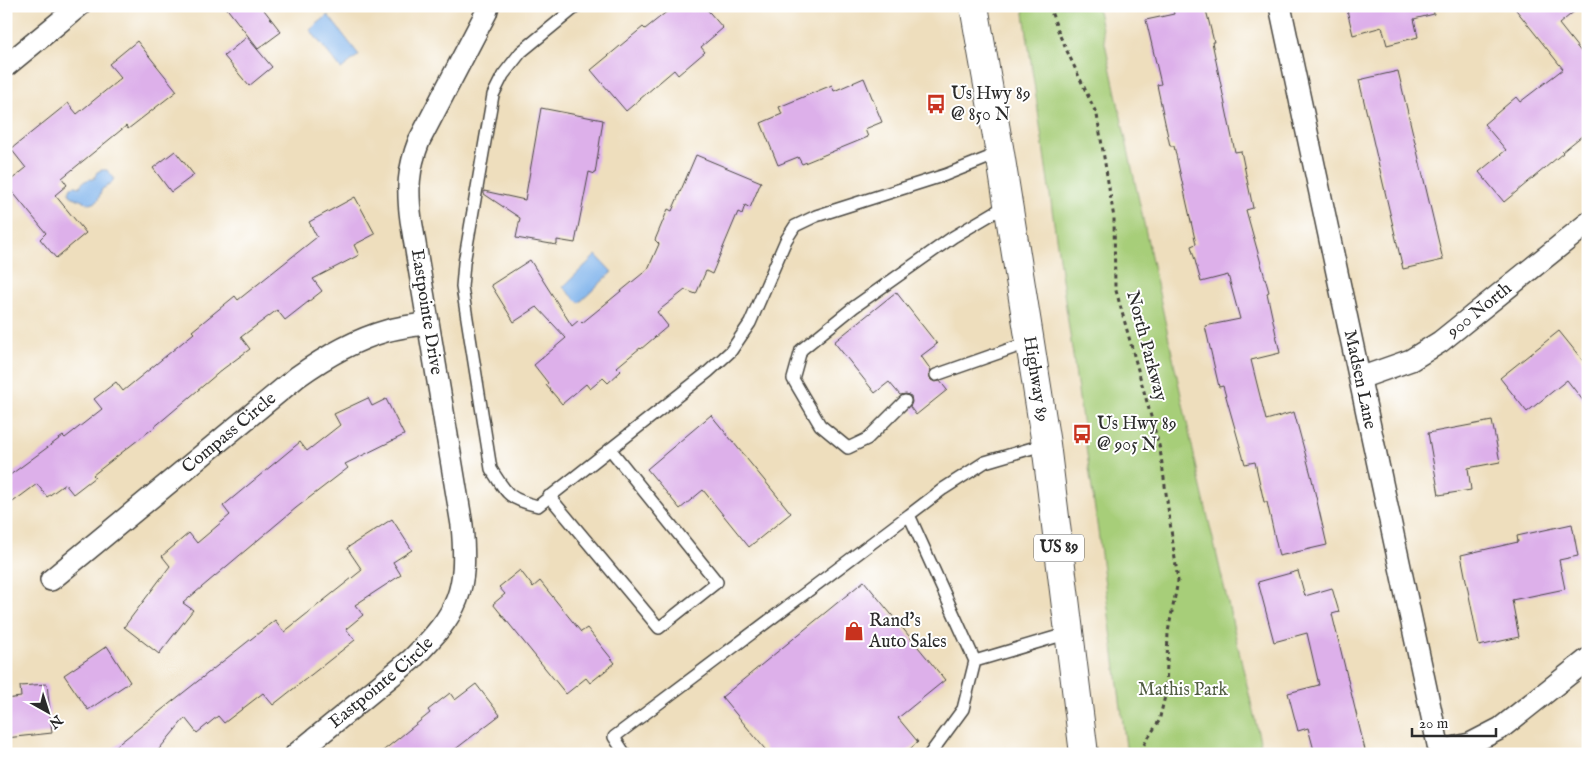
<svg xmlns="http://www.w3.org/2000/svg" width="1594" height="760" font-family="'IM FELL English',serif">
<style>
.green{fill:#a7ce79;stroke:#697c52}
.water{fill:#7eb2eb;stroke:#546e8b}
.building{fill:#ddb0ea}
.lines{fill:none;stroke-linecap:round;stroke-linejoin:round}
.lane-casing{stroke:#484641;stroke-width:14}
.street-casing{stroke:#484641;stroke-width:24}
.primary-casing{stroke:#484641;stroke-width:30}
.path{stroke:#484641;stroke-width:3;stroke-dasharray:4 4;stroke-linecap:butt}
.lane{stroke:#fff;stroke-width:11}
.street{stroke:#fff;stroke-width:21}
.primary{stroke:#fff;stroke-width:28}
.labels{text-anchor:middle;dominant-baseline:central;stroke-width:4;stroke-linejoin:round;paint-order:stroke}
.shield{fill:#fff;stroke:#6b6b6b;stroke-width:1}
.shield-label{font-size:16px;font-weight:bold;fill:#2b2b2b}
.poi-label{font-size:18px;fill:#2b2b2b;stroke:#fff;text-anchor:start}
.street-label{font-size:18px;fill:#2b2b2b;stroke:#fff}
.park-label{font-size:18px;fill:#505c42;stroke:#fff}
</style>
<rect width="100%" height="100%" fill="#fff"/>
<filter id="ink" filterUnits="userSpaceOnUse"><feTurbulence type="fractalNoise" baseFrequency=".02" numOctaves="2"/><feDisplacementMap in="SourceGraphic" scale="10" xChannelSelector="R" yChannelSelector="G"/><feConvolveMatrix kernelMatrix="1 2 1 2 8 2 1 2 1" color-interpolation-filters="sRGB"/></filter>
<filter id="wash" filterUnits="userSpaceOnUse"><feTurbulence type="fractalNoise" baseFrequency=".0096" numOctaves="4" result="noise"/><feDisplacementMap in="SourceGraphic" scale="20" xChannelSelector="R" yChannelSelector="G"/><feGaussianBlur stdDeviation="1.12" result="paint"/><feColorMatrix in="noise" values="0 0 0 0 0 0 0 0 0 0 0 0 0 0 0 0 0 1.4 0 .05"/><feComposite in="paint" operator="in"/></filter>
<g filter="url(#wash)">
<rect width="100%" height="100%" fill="#eedebd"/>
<!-- green -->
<path class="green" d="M1023,6H1097L1200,483L1263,754H1127L1098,531Z"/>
<!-- water -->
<path class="water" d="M328,15L359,55L341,69L310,30Z
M102,170H107L114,178L111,184L102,189L98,200L94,203L89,204L71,196L69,192L71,187L76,186L80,187C82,181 88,179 94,179L97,172Z
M596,255L612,272L579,303L563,287Z"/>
<g id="blocks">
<!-- building -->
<path class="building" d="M225,6H261L281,32L258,49Z
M674,6H704L723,28L701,47L705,52L678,75L674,70L626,111L591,70L643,27L645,29Z
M1172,6H1205L1214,42H1212L1235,152L1241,151L1253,208L1246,210L1269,292L1267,293L1280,353L1251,360L1266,420L1294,412L1311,475L1327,545L1279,556L1267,502H1264L1255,462L1245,464L1223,386L1219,387L1205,326L1240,319L1228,275L1201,282L1191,246L1196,244L1174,146H1170L1157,85L1161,84L1146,20L1174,14Z
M1346,6H1433L1434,14L1414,19L1418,37L1387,45L1382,27L1353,35Z
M1513,6H1581L1559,24L1582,53L1588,49V131L1562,152L1563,153L1504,202L1479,172L1506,150L1484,124L1516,97L1520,102L1563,69Z
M247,37L272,67L249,86L224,56Z
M137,41L177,91L128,129L126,126L62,178L67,185L55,195L86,233L56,258L40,239L46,233L6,184L26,168L11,149L68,103L77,114L121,78L109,64Z
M1398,71L1443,260L1403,269L1359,80Z
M864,78L882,122L865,129L868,137L802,164L798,157L778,165L761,123L782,114L779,107L832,85L834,91Z
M541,108L603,120L595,174L589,172L575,243L557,240V245L516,238L520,218L484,194V191L525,200Z
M175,151L194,175L171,192L153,168Z
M696,155L761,182L750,208L745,205L742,214L738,212L712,274L706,271L696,294L685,290L657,312L668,326L641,349L640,348L617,367L621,371L608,383L603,378L590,389L586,384L562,404L546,385L548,383L534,365L566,338L537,307L514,322L491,285L530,260L572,326L579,320L582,323L648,269L659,244L655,240L668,209L672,211Z
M355,197L375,234L354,245L359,255L313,279L322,291L285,320L277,310L241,337L250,349L223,369L152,429L93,475L95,477L73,494L65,484L47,497L37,484L6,507V478L63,436L65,438L102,409L94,399L116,382L123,391L194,333L192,331L235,296L238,300L317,237L309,222Z
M896,292L937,344L921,356L931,370L929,374L931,380L935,382L940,381L947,390L916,415L910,407L912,402L911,396L906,394L900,395L889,382L875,393L834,342Z
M1559,331L1588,367V407L1567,380L1527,412L1500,378Z
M368,398L372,406L386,399L404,435L345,464L348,468L296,508L183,603L193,610L159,654L124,627L170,566L162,556L189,533L197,543L230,515L223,506L300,442L307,451L340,425L334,414Z
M711,415L791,513L749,547L703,490L680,509L647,469Z
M1492,421L1500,462L1468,468L1471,490L1439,495L1428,433Z
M392,519L412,550L393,562L401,575L355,605L363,615L346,629L355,640L273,705L263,693L224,723L218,716L197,733L185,718L155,754H106L275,620L284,632L362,570L347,548Z
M1572,524L1578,556L1559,560L1565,589L1512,600L1519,637L1479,646L1461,555L1518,542L1517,536Z
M520,570L533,587L540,581L581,632L587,628L615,663L590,683L586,678L566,694L493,604L505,594L499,587Z
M1298,571L1305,596L1332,588L1339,612L1332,614L1366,754H1315L1308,728L1298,731L1288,693L1319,685L1307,633L1274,642L1258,582Z
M864,581L945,680L898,718L918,742L904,754H769L722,697Z
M107,646L130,682L88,710L64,675Z
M47,684L52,733L6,738V699L21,697L20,686Z
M476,684L500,715L449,754H379L430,713L428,710L450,693L455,700Z"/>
</g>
</g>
<g filter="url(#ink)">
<use href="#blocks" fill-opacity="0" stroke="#484641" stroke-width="1"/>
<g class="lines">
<defs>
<path id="lane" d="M577,6L521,52L503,75L493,95L464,263L462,287L491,469C507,494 508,499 538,506L708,372L731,351L750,323L786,240L795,226L816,216L945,175L1000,153
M936,375L1030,342
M905,401L867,439L848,448L820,425L793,379L801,350L854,307L953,237L1007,205
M549,496L659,628L717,582L610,449
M975,661L1069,633
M625,754L614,737L909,515
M930,754L963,709L975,661L909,515L943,489L985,462L1046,444"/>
<g id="street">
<path id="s1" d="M1280,6L1440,754"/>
<path d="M6,66L79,6"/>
<path id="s2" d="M1360,378L1411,360L1440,342L1588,223"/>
<path id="s3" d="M51,580L297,377C325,357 354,340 386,331C400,327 414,326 428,323"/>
<path d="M1440,751L1470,744L1501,728L1588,659"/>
<path id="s4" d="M296,754L412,659C459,612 468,592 462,525L411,220C407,190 408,169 419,141L486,13L488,6"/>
</g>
<g id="primary">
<path id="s5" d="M974,6L1000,153L1046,444L1084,754"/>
</g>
</defs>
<!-- lane casing -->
<use href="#lane" class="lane-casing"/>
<!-- street casing -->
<use href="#street" class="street-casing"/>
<!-- primary casing -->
<use href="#primary" class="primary-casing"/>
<!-- path -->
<path class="path" d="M1049,6L1060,36L1097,115L1114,218L1115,287L1160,449L1178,581L1168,632L1166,692L1159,721L1138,754"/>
<!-- lane -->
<use href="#lane" class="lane"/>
<!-- street -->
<use href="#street" class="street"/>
<!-- primary -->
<use href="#primary" class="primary"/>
</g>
</g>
<!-- icons -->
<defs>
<symbol id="bus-bare" viewBox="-9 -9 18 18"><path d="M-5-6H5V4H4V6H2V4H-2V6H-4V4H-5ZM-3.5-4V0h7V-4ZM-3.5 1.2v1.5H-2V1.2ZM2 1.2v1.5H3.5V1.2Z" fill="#c8321e" stroke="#fff" stroke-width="2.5" paint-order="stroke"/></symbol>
<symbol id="shop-bare" viewBox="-9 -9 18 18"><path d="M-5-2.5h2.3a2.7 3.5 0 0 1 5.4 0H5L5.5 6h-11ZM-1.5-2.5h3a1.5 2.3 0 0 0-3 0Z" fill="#c8321e" stroke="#fff" stroke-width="2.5" paint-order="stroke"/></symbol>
</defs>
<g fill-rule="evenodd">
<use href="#bus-bare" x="922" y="90" width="28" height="28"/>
<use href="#bus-bare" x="1068" y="420" width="28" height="28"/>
<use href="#shop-bare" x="840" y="617" width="28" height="28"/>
</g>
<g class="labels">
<!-- shield labels -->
<rect class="shield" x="1034" y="534.5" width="50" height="27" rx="4"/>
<g class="shield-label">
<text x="1059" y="548">US 89</text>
</g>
<!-- poi labels -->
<g class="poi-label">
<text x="951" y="94">Us Hwy 89<tspan x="951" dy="21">@ 850 N</tspan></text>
<text x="1097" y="424">Us Hwy 89<tspan x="1097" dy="21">@ 905 N</tspan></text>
<text x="869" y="621">Rand's<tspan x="869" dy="21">Auto Sales</tspan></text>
</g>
<!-- street labels -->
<g class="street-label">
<text stroke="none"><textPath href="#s2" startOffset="139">900 North</textPath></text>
<text transform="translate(426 312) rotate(81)">Eastpointe Drive</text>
<text transform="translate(1146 346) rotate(75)">North Parkway</text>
<text stroke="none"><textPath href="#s5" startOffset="378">Highway 89</textPath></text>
<text stroke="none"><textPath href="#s1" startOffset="382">Madsen Lane</textPath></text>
<text stroke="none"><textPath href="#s3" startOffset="231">Compass Circle</textPath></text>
<text stroke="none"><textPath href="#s4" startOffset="111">Eastpointe Circle</textPath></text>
</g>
<!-- park labels -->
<g class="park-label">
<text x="1183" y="690">Mathis Park</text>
</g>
</g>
<!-- margin -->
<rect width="1594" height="760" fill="none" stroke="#fff" stroke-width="25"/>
<!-- north arrow -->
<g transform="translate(48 712) rotate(141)" stroke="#ffffff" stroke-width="4" paint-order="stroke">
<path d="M0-4L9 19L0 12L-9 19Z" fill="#2b2b2b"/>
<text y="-8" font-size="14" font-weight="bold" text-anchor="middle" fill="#2b2b2b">N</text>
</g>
<!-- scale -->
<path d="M1412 728v8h84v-8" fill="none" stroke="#2b2b2b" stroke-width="2.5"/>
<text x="1419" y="728" font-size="15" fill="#2b2b2b" stroke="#ffffff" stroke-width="4" paint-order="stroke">20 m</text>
</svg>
